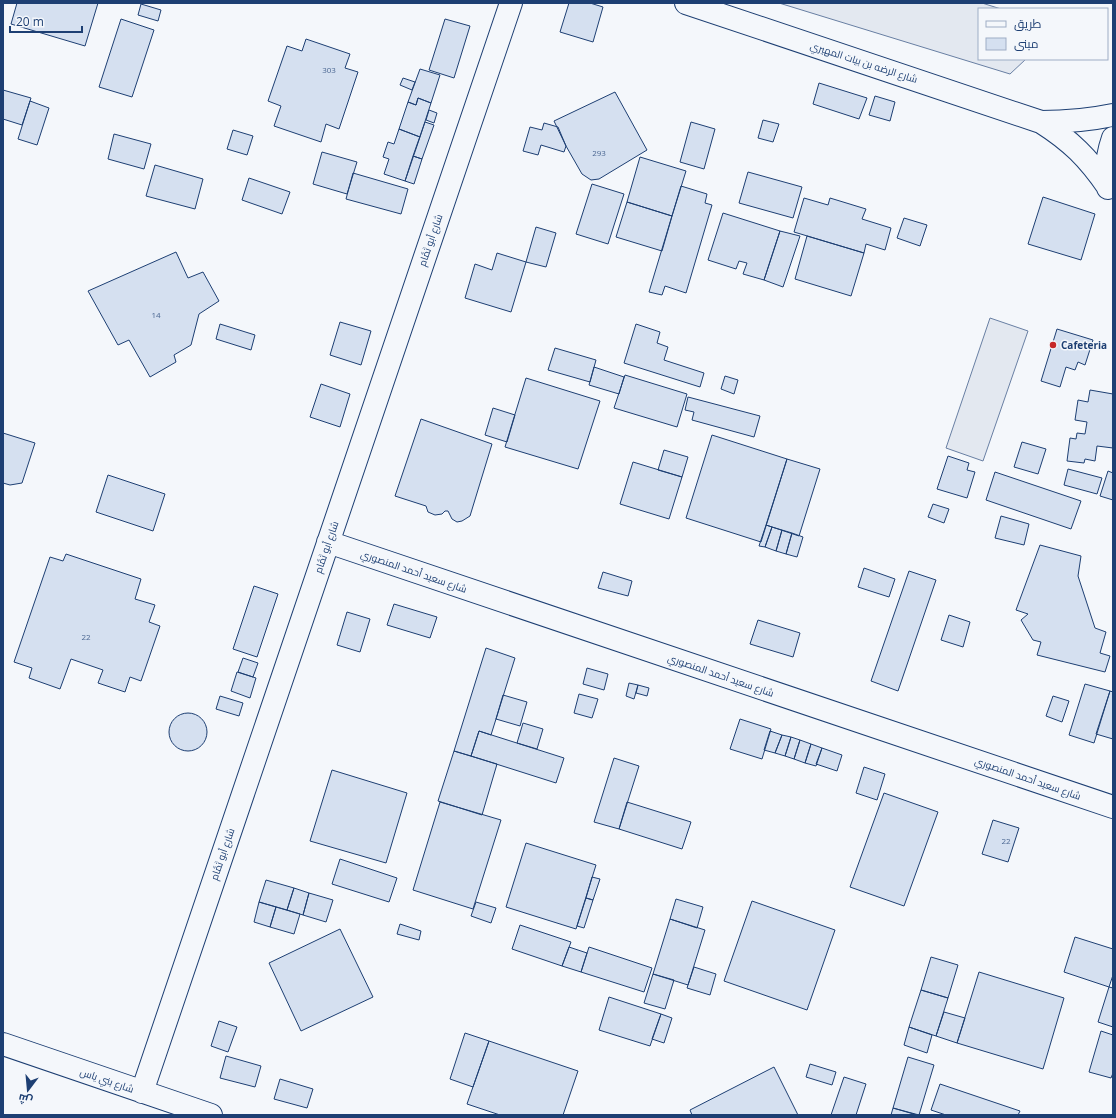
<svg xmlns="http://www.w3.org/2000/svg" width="1116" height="1118" font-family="'Open Sans',Cairo,sans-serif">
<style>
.parking{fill:#e3e8f0;stroke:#687fa3}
.building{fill:#d5e0f0;stroke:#1d3f73}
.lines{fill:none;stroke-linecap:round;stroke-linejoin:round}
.street-casing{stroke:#1d3f73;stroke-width:24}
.street{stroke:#f4f7fb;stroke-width:22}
.poi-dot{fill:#c62828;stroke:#f4f7fb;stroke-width:1.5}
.labels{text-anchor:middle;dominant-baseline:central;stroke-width:3;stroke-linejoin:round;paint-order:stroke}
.number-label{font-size:8px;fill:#4b6792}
.street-label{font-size:10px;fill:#1d3f73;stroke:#f4f7fb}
.poi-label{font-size:10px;font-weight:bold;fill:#1d3f73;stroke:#f4f7fb;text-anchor:start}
</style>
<rect width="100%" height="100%" fill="#f4f7fb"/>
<!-- parking -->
<path class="parking" d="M779,3H982L1001,9H979V59H1026L1010,74Z
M990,318L1028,331L983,461L946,448Z"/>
<!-- building -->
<path class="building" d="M17,3H98L85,46L11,24Z
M569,3H590L603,7L593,42L560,32Z
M141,4L161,10L158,21L138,15Z
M121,19L154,30L132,97L99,87Z
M445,19L470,26L454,78L429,70Z
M306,39L350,54L345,68L358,72L339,129L326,124L321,142L274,126L281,106L268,101L287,46L302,51Z
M420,69L440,75L431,103L418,98L416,105L408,102Z
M403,78L415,82L412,90L400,85Z
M819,83L867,98L859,119L813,104Z
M3,90L31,98L22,125L3,119Z
M615,92L647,150L599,179L591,180L582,174L566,146L554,121Z
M875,96L895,102L890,121L869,115Z
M418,98L431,103L420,137L399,129L408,102L416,105Z
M30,101L49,108L37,145L18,139Z
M429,110L437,113L434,123L426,120Z
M763,120L779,124L773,142L758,138Z
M425,122L434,125L422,159L413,156Z
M691,122L715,129L704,169L680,162Z
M544,123L558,127L566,146L564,152L541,145L538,155L523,151L530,127L542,130Z
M399,129L420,137L405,181L384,174L389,159L383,157L388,142L394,144Z
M233,130L253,136L247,155L227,149Z
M114,134L151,144L144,169L108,159Z
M322,152L357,162L347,194L313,184Z
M413,156L422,159L414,184L405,181Z
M640,157L686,171L672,216L627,202Z
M155,165L203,179L195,209L146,196Z
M748,172L802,187L793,218L739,203Z
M353,173L408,189L401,214L346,199Z
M249,178L290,192L282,214L242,200Z
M592,184L624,194L608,244L576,234Z
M681,186L707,194L705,203L712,205L686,293L665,286L662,295L649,292Z
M1043,197L1095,214L1081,260L1028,244Z
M804,198L828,205L830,198L866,209L862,219L891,228L885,250L866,244L864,253L794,232Z
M627,202L672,216L662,251L616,237Z
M723,213L780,231L764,280L743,274L747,263L739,261L736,269L708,260Z
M904,218L927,225L920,246L897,238Z
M536,227L556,233L546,267L526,262Z
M780,231L800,236L783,287L764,280Z
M807,236L864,253L851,296L795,279Z
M176,252L188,278L203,272L219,301L199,314L191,345L174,355L176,362L150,377L129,340L118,345L88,291Z
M497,253L526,262L511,312L465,298L475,264L492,270Z
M340,322L371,331L361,365L330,355Z
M220,324L255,335L251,350L216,339Z
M636,324L660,332L657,343L668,347L664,360L704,373L700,387L624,363Z
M1057,329L1093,340L1085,365L1078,362L1075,370L1066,367L1060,387L1041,381Z
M555,348L596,360L590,382L548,370Z
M594,367L624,377L619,394L589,385Z
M625,375L687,394L677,427L614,408Z
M725,376L738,380L734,394L721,389Z
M526,378L600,401L578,469L505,447Z
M321,384L350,394L340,427L310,417Z
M1090,390L1113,394V448L1097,446L1095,461L1085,459L1084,463L1067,461L1070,438L1076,439L1077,433L1085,434L1087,422L1075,420L1078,400L1088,402Z
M688,397L760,416L754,437L692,420L694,412L685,410Z
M493,408L515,415L507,442L485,435Z
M421,419L492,444L470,516L462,521L457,522L452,519L448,511H445L442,514L435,515L428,512L426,506L395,496Z
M3,433L35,443L22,483L10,485L3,483Z
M712,435L787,459L761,542L686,518Z
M1022,442L1046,449L1038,474L1014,467Z
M664,450L688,457L682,477L658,470Z
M948,456L969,463L967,470L975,472L967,498L937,489Z
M787,459L820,469L799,536L766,525Z
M633,462L682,477L669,519L620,504Z
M1068,469L1102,478L1097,494L1064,485Z
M1108,471L1113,473V500L1100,496Z
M995,472L1081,501L1071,529L986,500Z
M108,475L165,494L153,531L96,512Z
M933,504L949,509L944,523L928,517Z
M1001,516L1029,524L1024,545L995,538Z
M766,525L772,527L765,547L759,546Z
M772,527L782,530L776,551L765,547Z
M782,530L792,533L786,554L776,551Z
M792,533L803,537L797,557L786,554Z
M1040,545L1081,556L1078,576L1095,628L1106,632L1100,653L1110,656L1105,672L1037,655L1041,642L1033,640L1021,620L1028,614L1016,610Z
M66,554L141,579L135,599L155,605L149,622L160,626L141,681L130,677L125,692L98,683L103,670L71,659L60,689L29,678L32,668L14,662L50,557L63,561Z
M864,568L895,579L889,597L858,587Z
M909,571L936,580L898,691L871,681Z
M603,572L632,581L628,596L598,588Z
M254,586L278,594L257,657L233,649Z
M394,604L437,617L430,638L387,625Z
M347,612L370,619L360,652L337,645Z
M949,615L970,622L963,647L941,640Z
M758,620L800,633L793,657L750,644Z
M486,648L515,658L491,735L479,731L471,756L454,751Z
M243,658L258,663L253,677L238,672Z
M587,668L608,674L604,690L583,684Z
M237,672L256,678L250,698L231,691Z
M629,683L638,685L634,699L626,696Z
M1085,684L1110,691L1094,743L1069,735Z
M638,685L649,688L647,696L636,693Z
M1110,691L1113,692V739L1096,734Z
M579,694L598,699L592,718L574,713Z
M503,695L527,702L520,726L496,719Z
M220,696L243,703L239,716L216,709Z
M1053,696L1069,701L1062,722L1046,716Z
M169 732a19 19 0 1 1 38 0a19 19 0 1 1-38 0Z
M740,719L771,729L762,759L730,749Z
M523,723L543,729L537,749L517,743Z
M479,731L564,758L556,783L471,756Z
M770,731L782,735L775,753L764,750Z
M782,735L791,737L785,756L775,753Z
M791,737L800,740L794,759L785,756Z
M800,740L811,744L805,763L794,759Z
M811,744L822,748L816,766L805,763Z
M822,748L842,755L837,771L816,764Z
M454,751L497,764L482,815L438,801Z
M614,758L639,766L619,829L594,822Z
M864,767L885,774L877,800L856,793Z
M332,770L407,793L386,863L310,841Z
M884,793L938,812L904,906L850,887Z
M440,802L501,820L473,909L413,890Z
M627,802L691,822L682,849L619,829Z
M993,820L1019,828L1008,862L982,854Z
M526,843L596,865L576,929L506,907Z
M340,859L397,878L389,902L332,884Z
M592,877L600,879L593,900L586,898Z
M266,880L294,888L287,910L259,902Z
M294,888L309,893L303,915L287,910Z
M309,893L333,900L326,922L303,915Z
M586,898L593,900L584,928L577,926Z
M676,899L703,907L697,928L670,919Z
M752,901L835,930L807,1010L724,981Z
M259,902L276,907L270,927L254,922Z
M476,902L496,908L491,923L471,916Z
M276,907L300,914L294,934L270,927Z
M670,919L705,930L688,985L653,974Z
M400,924L421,931L419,940L397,934Z
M520,925L571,942L562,966L512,949Z
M340,929L373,997L301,1031L269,963Z
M1075,937L1113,949V975L1109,987L1064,972Z
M569,947L587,953L581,972L562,966Z
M589,947L652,968L644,992L581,972Z
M931,957L958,965L948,998L921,990Z
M694,967L716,974L710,995L687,988Z
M979,972L1064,998L1043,1069L957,1043Z
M653,974L674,980L665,1009L644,1003Z
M1109,987L1113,988V1027L1098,1022Z
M921,990L948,998L936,1036L909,1027Z
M609,997L661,1014L650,1046L599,1030Z
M944,1012L965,1018L957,1043L936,1036Z
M661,1014L672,1018L664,1043L652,1039Z
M219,1021L237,1027L228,1052L211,1046Z
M909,1027L932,1035L927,1053L904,1045Z
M1101,1031L1113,1035V1073L1111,1078L1089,1072Z
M465,1033L489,1041L473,1087L450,1079Z
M489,1041L578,1071L563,1115H500L467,1104Z
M226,1056L261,1066L255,1087L220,1078Z
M908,1057L934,1065L919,1115L893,1108Z
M810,1064L836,1072L832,1085L806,1077Z
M774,1067L798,1115H692L690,1110Z
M844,1077L866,1084L856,1115H831Z
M280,1079L313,1089L307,1108L274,1099Z
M940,1084L1020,1111L1018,1115H946L931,1110Z
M893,1108L917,1115H891Z"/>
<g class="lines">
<defs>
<path id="street" d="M686,3L1041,122C1071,141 1088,158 1108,187
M1041,122C1066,122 1089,120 1113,115
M1108,188C1105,170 1107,155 1113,138
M328,542L1113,807
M3,1044L211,1115
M142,1092L511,3"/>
</defs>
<!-- street casing -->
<use href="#street" class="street-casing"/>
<!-- street -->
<use href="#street" class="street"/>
</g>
<!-- markers -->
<circle class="poi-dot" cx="1053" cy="345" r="4"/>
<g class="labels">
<!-- number labels -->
<g class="number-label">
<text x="329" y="69">303</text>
<text x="599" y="152">293</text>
<text x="156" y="314">14</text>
<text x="86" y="636">22</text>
<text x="1006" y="840">22</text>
</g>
<!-- street labels -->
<g class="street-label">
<text transform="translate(864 62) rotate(18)">شارع الرضه بن بيات المهيري</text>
<text transform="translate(430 240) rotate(-71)">شارع أبو تَمَّام</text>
<text transform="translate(326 547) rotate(-71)">شارع أبو تَمَّام</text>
<text transform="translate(414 571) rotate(19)">شارع سعيد أحمد المنصوري</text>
<text transform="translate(721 675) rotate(19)">شارع سعيد أحمد المنصوري</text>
<text transform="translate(1028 778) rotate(19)">شارع سعيد أحمد المنصوري</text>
<text transform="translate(222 854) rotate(-71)">شارع أبو تَمَّام</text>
<text transform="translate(107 1080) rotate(19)">شارع بني ياس</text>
</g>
<!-- poi labels -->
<g class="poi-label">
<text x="1061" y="345">Cafeteria</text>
</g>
</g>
<!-- border -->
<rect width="1116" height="1118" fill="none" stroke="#1d3f73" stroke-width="8"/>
<!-- legend -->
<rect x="978" y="8" width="130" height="52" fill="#f4f7fb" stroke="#9eadc5"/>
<rect x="986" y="21" width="20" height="6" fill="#f4f7fb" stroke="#9eadc5"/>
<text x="1014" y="28" font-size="12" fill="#1d3f73">طريق</text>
<rect x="986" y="38" width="20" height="12" fill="#d5e0f0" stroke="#9eadc5"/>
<text x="1014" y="48" font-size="12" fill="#1d3f73">مبنى</text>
<!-- north arrow -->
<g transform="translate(28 1090) rotate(196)" stroke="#f4f7fb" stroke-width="3" paint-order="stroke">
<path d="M0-3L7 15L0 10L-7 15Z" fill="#1d3f73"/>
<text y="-6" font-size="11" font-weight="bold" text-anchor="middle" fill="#1d3f73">ش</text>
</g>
<!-- scale -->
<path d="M10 26v6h72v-6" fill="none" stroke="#1d3f73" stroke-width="2"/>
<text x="16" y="26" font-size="12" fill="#1d3f73" stroke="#f4f7fb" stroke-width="3" paint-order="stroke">20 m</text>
</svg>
